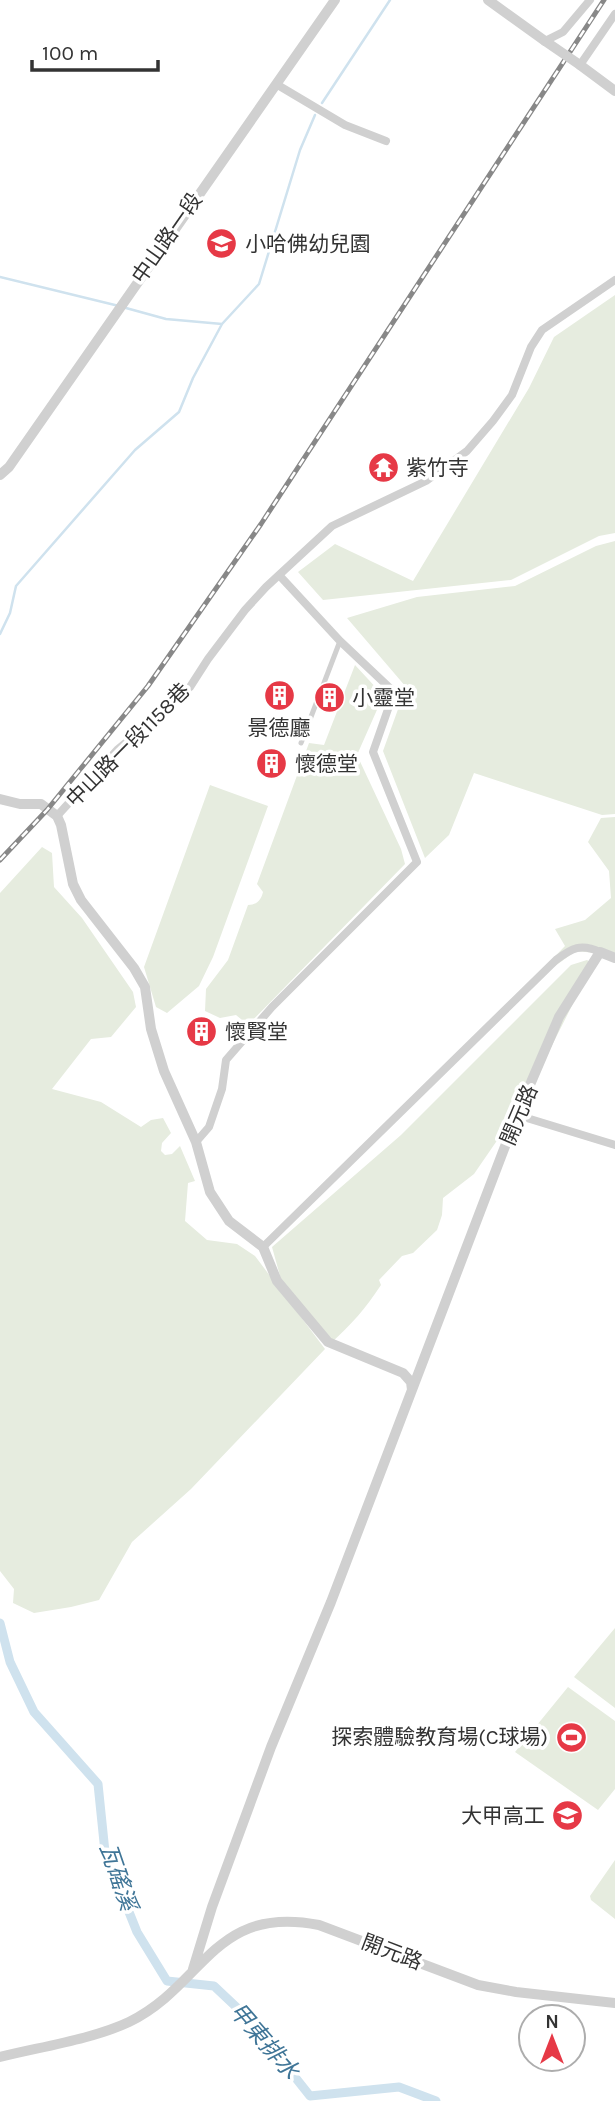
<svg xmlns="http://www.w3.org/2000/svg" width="615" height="2101" font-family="Karla,'Noto Sans TC',sans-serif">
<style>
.green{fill:#e6ecdf}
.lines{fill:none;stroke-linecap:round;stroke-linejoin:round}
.stream{stroke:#cfe2ee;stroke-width:2.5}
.canal{stroke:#cfe2ee;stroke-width:9}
.pedestrian{stroke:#d0d0d0;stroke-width:5}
.minor{stroke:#d0d0d0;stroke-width:8}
.tertiary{stroke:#d0d0d0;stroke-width:10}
.rail-casing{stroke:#888;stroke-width:5}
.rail{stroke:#fff;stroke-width:2.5;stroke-dasharray:8;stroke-linecap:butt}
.tertiary-bridge{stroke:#d0d0d0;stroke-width:10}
.labels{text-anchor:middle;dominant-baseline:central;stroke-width:7;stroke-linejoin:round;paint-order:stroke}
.street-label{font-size:21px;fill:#333;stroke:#fff}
.poi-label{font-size:21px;fill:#333;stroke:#fff;text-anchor:start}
.water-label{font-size:23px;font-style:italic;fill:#3f7597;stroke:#fff}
</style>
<rect width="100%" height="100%" fill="#fff"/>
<!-- green -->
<path class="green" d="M615,295V533L599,536L511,580L323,600L298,572L335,544L413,581L529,388L554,337Z
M615,541V814L602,815L474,773L449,835L425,858L383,751L406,687L347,618L417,597L515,586L596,546Z
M355,665L380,692V703L357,755L401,849L405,864L248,1025L236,1015L220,1018L205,1011L206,989L228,960L248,905C257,905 261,900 263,892L257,884L309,743L324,745Z
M210,785L268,806L213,957L199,986L167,1013L156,1007L144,967Z
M615,817V963L595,953L576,951L541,976L506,1007L565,946L555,929L585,920L611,898L609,871L588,842L601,818Z
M42,847L52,853L54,887L82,918L133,992L136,1007L111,1037L91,1039L52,1089L101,1102L141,1127L151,1120L163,1118L171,1133L162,1143L161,1151L165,1155L172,1154L180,1146L195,1181L188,1183L185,1221L207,1240L237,1244L255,1256L325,1349L191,1489L132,1542L99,1600L71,1607L34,1613L13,1603L14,1589L0,1571V893Z
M587,960L593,964L537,1075L507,1126L474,1174L443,1198L442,1215L437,1230L413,1253L402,1256L379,1280L381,1285C366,1308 351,1325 331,1343L282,1283L272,1247L401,1135L571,965Z
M615,1628V1708L574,1677Z
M568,1687L615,1721V1789L598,1810L515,1752Z
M615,1860V1919L591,1900L590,1896Z"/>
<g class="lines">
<!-- stream -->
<path class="stream" d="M322,103L390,0
M0,277L119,306
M126,308L166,319L222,324
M0,634L10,613L16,586L135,450L179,412L193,378L222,324L259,284L300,150L315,115"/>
<!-- canal -->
<path class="canal" d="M0,1623L10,1662L34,1712L98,1784L105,1852L137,1932L167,1981L214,1986L249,2019L310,2096L399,2087L436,2101"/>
<!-- pedestrian -->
<path class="pedestrian" d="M301,743L340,641"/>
<!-- minor -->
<path class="minor" d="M545,41L563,32L590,0
M580,65L615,14
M276,84L345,125L386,141
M57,816L118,749L163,712L190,687L208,659L245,610L266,587L332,526L426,481L467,451L493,421L512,395L531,347L542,330L615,280
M517,1115L615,1145
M196,1142L209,1127L222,1089L226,1060L272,1007L417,862L373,752L394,692L340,641L279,575
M263,1247L556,960C572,948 581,943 600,952"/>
<!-- tertiary -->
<path class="tertiary" d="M488,0L545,41
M580,65L615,91
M0,475L9,467L335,0
M0,799L20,804H41L57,816L61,825L73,884L81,900L134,968L145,987L151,1029L164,1071L196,1142L210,1192L229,1221L263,1247L277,1281L328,1342L403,1373L411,1382L412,1390
M193,1969L212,1907L271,1747L331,1602L517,1115L559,1017L600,952L615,958
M0,2057C40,2047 93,2039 129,2022C205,1985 213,1904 319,1925L478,1985L516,1992L615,2003"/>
<defs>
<path id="rail" d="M0,860L47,810L148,686L261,524L604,0"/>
</defs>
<!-- rail casing -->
<use href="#rail" class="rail-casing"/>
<!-- rail -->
<use href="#rail" class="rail"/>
<!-- tertiary-bridge -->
<path class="tertiary-bridge" d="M545,41L580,65"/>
</g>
<!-- icons -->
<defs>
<symbol id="school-disc" viewBox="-11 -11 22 22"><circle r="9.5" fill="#e63946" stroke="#fff"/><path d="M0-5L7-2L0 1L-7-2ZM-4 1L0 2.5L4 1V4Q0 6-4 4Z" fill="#fff"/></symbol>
<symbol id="temple-disc" viewBox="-11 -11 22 22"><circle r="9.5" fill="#e63946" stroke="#fff"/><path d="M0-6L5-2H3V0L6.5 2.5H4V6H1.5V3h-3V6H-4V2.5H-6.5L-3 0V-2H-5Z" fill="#fff"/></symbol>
<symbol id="building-disc" viewBox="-11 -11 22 22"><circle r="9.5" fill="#e63946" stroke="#fff"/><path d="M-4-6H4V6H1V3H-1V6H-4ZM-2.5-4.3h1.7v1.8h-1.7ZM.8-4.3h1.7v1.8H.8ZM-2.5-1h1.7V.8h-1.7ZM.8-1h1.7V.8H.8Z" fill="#fff"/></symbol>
<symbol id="stadium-disc" viewBox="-11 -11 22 22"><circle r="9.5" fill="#e63946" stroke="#fff"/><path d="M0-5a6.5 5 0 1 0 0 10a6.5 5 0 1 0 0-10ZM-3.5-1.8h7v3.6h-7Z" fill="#fff"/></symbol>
</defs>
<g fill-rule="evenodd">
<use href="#school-disc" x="204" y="226" width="35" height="35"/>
<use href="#temple-disc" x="366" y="450" width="35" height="35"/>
<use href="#building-disc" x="262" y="678" width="35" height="35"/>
<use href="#building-disc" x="312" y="680" width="35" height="35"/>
<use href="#building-disc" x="254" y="746" width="35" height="35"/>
<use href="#building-disc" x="184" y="1014" width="35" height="35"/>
<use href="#stadium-disc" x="554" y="1720" width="35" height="35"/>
<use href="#school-disc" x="550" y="1798" width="35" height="35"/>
</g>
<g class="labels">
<!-- street labels -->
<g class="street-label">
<text transform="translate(167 238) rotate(-55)">中山路一段</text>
<text transform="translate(128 745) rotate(-45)">中山路一段1158巷</text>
<text transform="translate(519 1115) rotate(-67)">開元路</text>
<text transform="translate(392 1952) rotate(21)">開元路</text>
</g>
<!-- poi labels -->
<g class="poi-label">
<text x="245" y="244">小哈佛幼兒園</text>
<text x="406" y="468">紫竹寺</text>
<text x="352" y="698">小靈堂</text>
<text x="279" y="728" text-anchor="middle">景德廳</text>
<text x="295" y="764">懷德堂</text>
<text x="225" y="1032">懷賢堂</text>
<text x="548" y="1737" text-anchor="end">探索體驗教育場(C球場)</text>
<text x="545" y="1816" text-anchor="end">大甲高工</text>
</g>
<!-- water labels -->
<g class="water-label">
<text transform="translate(118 1877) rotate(71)">瓦磘溪</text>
<text transform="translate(264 2041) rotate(49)">甲東排水</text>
</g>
</g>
<!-- north arrow -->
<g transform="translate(552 2038)"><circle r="33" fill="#ffffff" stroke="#adadad" stroke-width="2"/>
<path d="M0-5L12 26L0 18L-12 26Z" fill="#e63946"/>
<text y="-10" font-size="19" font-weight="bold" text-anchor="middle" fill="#333333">N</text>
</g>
<!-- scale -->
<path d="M32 60v10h126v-10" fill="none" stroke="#333333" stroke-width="3.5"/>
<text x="42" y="60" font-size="21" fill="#333333" stroke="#ffffff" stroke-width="5" paint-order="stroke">100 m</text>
</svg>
